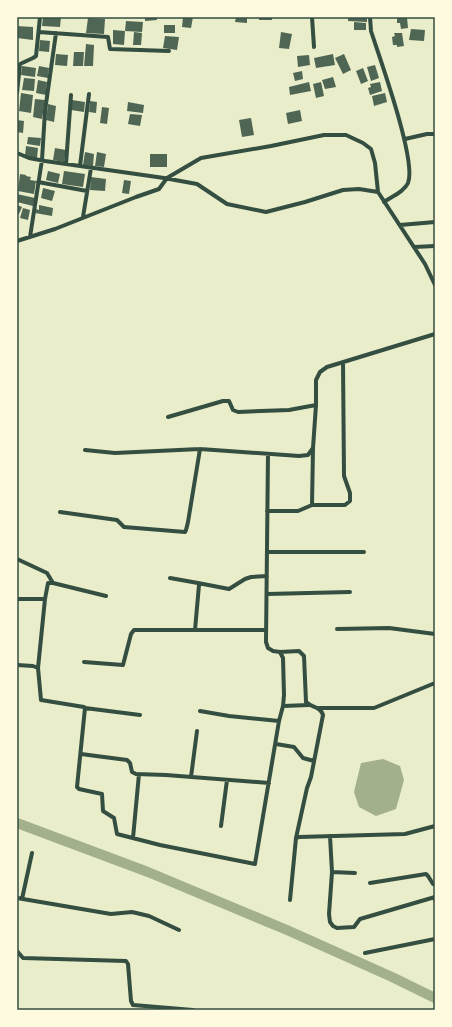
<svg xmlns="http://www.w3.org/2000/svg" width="452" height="1027" font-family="'Exo 2',sans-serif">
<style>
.water{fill:#a3b18a}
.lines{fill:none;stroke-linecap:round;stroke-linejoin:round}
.canal{stroke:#a3b18a;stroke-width:10}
.building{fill:#4f6655}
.minor{stroke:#344e41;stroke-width:4}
.neatline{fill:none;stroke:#344e41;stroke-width:1.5}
</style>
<rect width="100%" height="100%" fill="#e9edc9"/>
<!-- water -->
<path class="water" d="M383,759L400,766L404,780L396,809L376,816L359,807L354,792L361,763Z"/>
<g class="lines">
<!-- canal -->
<path class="canal" d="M17,823L148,872L287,930L392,977L435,998"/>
</g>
<!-- building -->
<path class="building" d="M43,17H61L60,27L42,26Z
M145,17H157V20L145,21Z
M183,17H193L191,28L182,27Z
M236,17H247V23L235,22Z
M259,17H272V20H259Z
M348,17H367V22L348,21Z
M397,17H407L408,28L401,29L400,23H397Z
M88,18L105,19L104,34L86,33Z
M126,21L143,22L142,32L125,31Z
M354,22L366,23V30H354Z
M164,25H175V33H164Z
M17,26L33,27V40L17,38Z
M411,29L425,30L424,41L409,40Z
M113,30L125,31L124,45L113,44Z
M134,32L142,33L141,45H133Z
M281,32L292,34L289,49L279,48Z
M394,33H402L404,46L397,47V45H393L392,37L395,36Z
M165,36L179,37L177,50L163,48Z
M40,40L50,41L49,52L39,51Z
M86,44L94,45L93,66H84Z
M74,52H84L83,66H73Z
M56,54L68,55L67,66L55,65Z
M333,54L335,65L316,68L314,58Z
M344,54L351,70L343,74L335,58Z
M309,55L310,65L298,67L297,56Z
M375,65L379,78L371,81L367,67Z
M22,66L36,68L35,77L21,75Z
M39,66L49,68L48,78L37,76Z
M363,68L368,81L361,84L356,71Z
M302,71L303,79L295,81L293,73Z
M333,77L336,87L325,89L322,80Z
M24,78L35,79L34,91L22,90Z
M38,80L47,82L46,95L36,93Z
M309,82L311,91L290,95L289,87Z
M321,82L324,96L316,98L313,84Z
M380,82L382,91L370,95L368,88L371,87L370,84Z
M21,93L33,95L31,113L19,111Z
M385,93L387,102L374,106L372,96Z
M35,99L45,100L42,119L33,117Z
M72,100L85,102L84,112L71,110Z
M90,101L97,102L96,113L89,112Z
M128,102L144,105L143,113L127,111Z
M48,104L56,106L54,122L46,120Z
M102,107L109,108L107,124L100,123Z
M300,110L302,121L288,124L286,113Z
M130,114L142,115L140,126L128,124Z
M251,118L254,135L242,137L239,120Z
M17,120L24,121L23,133L17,132Z
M28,137L41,138L40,146L27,144Z
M26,146L38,148L37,158L25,156Z
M55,148L66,150L64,162L53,160Z
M85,152L94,154L93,166L83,165Z
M97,152L106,154L104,167L95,166Z
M150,154H167V167H150Z
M48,171L60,174L58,183L46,180Z
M64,171L85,174L83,187L62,184Z
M20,174L26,175V176L31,177L30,180L36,181L34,194L18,191Z
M91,177L106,179L105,191L90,190Z
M124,180L131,181L129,194L122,193Z
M43,188L55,191L52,201L41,198Z
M17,194L35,198L33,206L17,202Z
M17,205L22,207L19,214H17Z
M39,205L53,208L52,216L35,213L36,209L39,210Z
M23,208L30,210L28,220L20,218Z"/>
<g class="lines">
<!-- minor -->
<path class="minor" d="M312,17L314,47
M370,17L371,31C380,59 417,161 408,183C404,192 391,197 384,202
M39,32L108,37L110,49L169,51
M17,93L20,64L33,58L36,56L40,17
M405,139L427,134H435
M17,153L29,158L45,161L164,178L197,184L227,204L266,212L305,202L343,190L359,189L378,192L425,264L435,285
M66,164L71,95
M80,166L89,94
M38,182L87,191
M83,217L91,168
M400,225L435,222
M30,237L42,160L45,111L56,33
M17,241L55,229L136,197L159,189L167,178L201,158L271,146L324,135H346L363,143L371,149L375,163L378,192
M414,247L435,246
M168,417L223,401H229L233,410L238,412L289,410L316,405
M85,450L115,453L200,449L299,456L308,455L313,448L316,405V380L320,372L327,367L435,334
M312,505H345L350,501V493L344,476L343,362
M267,511H298L312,505L313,448
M60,512L117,520L124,527L185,532L186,530L188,522L200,449
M267,552H364
M17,559L47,573L53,583
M170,578L198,583L199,585L195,630
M198,583L229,589L245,579L251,577L267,576
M267,594L350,592
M17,599H45
M337,629L389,628L435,634
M280,652L299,651L304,656L306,702C312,708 320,706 323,715L311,777L307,788L296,838
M84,662L123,665L131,634L134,630H266
M17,665L33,666L38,668L41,700L84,707L85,708L77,787L79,789L102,794L103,811L114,818L117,834L160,845L255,864L279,721L283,706L284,695L283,658L280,652L273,651L268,648L266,642L268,454
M38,668L45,599L48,583H53L106,596
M283,706L309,705
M85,708L140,715
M319,708H374L435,683
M200,711L229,716L279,721
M276,744L294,747L303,758L314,761
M81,754L127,760L130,763L132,772L136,774L166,775L269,783
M191,777L197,731
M221,826L227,780
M330,836L332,872L329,914L330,922L333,926L337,928L354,927L360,919L435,897V900
M133,838L139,774
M332,872L355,873
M370,883L426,874L428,876L433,884H435
M17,898L111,914L132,912L149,916L179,930
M22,899L32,853
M290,900L296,838L299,837L405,834L435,826
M17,951L23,958L126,961L128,964L131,1001L133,1005L193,1010
M365,953L435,939"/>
</g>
<!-- border -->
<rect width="452" height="1027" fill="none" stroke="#fefae0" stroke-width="36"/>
<rect x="18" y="18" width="416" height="991" class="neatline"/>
</svg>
